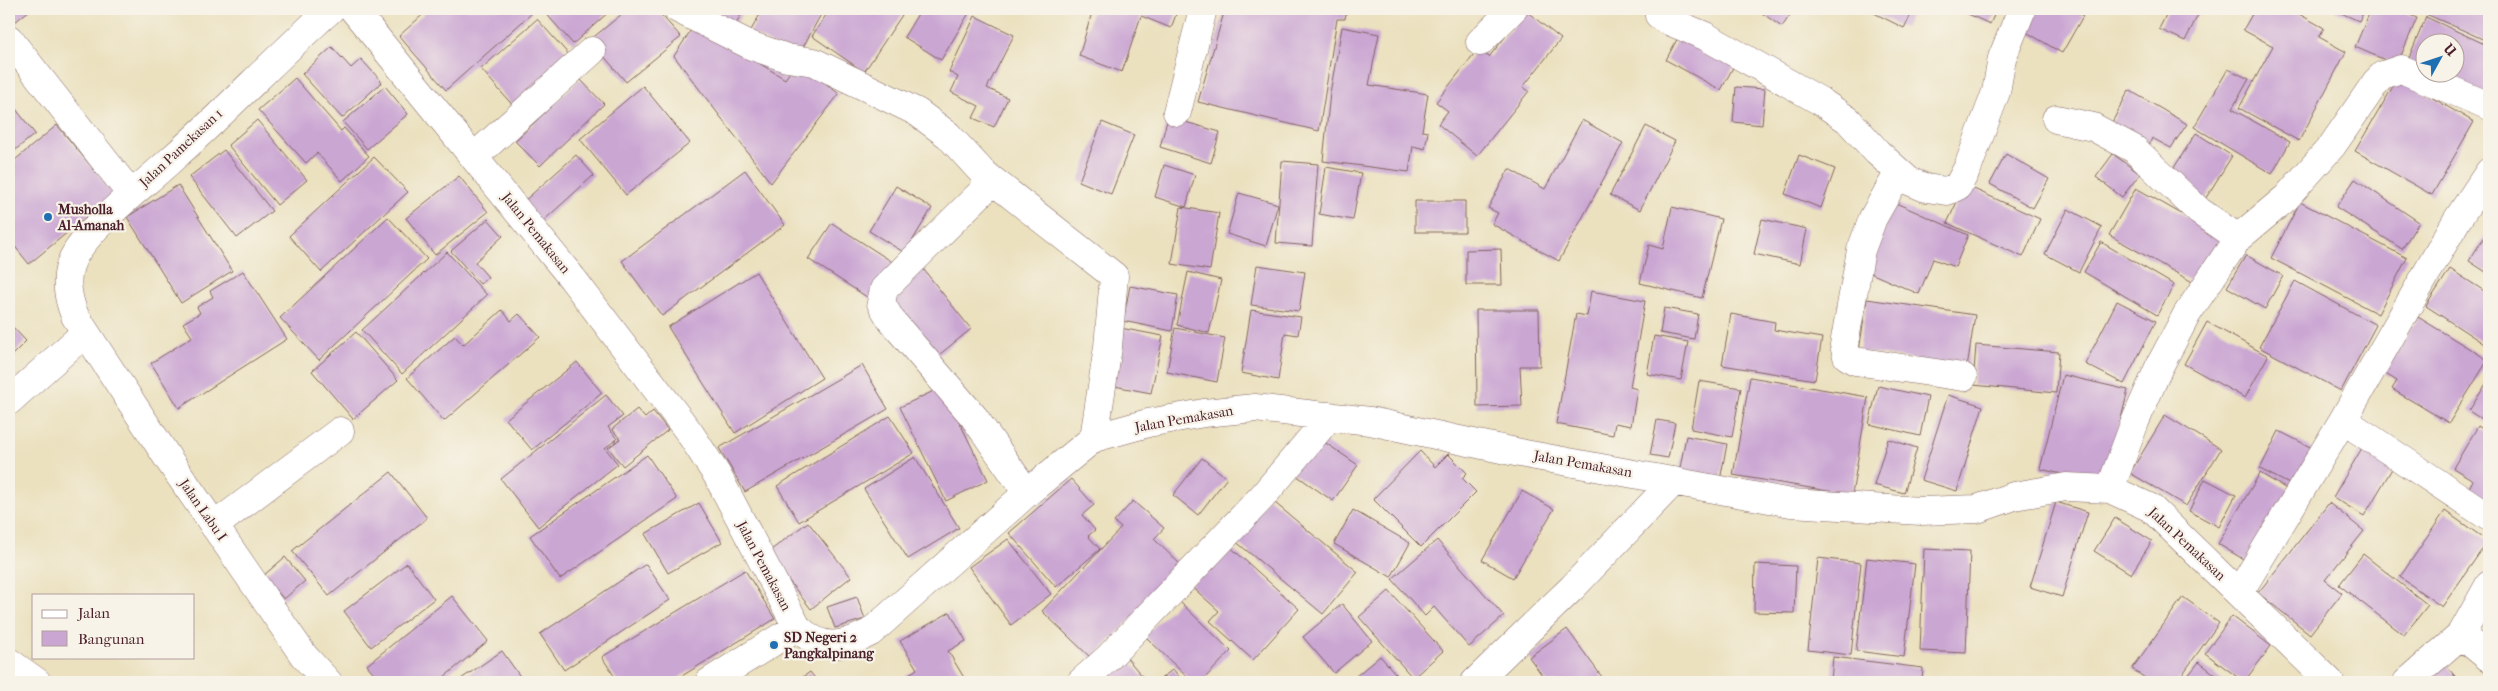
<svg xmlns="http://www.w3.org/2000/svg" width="2498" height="691" font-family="'IM FELL French Canon',serif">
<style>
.building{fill:#caa6d3}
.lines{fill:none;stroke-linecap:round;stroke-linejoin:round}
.street-casing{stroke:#82635f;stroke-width:29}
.street{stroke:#fff;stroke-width:28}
.poi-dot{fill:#1f6fb2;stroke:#f7f3e8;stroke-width:2}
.labels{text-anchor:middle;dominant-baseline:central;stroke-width:4.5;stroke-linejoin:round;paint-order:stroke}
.street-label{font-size:14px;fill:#4a1f2b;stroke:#f7f3e8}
.poi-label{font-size:14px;font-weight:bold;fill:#4a1f2b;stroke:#f7f3e8;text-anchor:start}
</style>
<rect width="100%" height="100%" fill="#f7f3e8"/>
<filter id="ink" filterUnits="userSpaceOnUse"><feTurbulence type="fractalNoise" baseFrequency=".02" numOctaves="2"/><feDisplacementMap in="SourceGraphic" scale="10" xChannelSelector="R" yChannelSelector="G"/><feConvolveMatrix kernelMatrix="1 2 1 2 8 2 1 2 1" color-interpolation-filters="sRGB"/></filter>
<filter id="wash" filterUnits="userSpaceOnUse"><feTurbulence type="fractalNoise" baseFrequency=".0096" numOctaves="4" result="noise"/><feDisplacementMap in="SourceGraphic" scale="20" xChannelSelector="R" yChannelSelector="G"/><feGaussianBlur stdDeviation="1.12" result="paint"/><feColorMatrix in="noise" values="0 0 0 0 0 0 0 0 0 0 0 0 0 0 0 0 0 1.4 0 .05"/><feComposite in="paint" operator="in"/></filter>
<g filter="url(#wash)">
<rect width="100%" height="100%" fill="#ebe1bf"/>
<g id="blocks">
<!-- building -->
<path class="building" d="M9,9H31L10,26Z
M429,9H528L532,13L446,90L399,36Z
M542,9H612L573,44Z
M628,9H656L681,37L626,82L590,40Z
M704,9H744L732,31Z
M763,9H824L797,58L750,32Z
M830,9H906L864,72L812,36Z
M921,9H962L969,13L941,60L904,37Z
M1093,9H1178L1171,28L1141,16L1122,72L1079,56Z
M1225,9H1347L1345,19H1337L1319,131L1198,102Z
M1756,9H1794L1782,27Z
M1866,9H1914L1904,28Z
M1957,9H1997L1990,24Z
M2027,9H2071L2083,16L2062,53L2016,26Z
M2169,9H2201L2185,41L2159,29Z
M2255,9H2290L2324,28L2319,37L2346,52L2299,141L2239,108L2273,46L2243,30Z
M2332,9H2365L2359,21Z
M2371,9H2396L2417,18L2397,65L2355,47Z
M2414,9H2489V42L2456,27Z
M1526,11L1561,39L1523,87L1529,91L1477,156L1438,124L1448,111L1436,102L1478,49L1489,57Z
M975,16L1014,35L987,88L1008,98L994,127L973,118L979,106L951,92L958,77L949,72Z
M2426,17L2489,46V83L2483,96L2430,72H2456V42H2426V70L2407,62Z
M537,19L571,57L515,108L481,69Z
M695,24L785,79L798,61L839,94L771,183L674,56Z
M1342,27L1379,34L1369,85L1428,94L1422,131L1428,132L1425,149L1413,146L1409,172L1323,161L1330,93Z
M1682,30L1737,60L1721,90L1666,60Z
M332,47L351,68L361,59L382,82L342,118L302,74Z
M2228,69L2249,79L2232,109L2290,142L2272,174L2194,127Z
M295,78L341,131L344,128L369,156L342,181L317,153L306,163L258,110Z
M2398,78L2474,122L2432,195L2355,151Z
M580,79L604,104L540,166L515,141Z
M385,86L408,114L367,149L343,122Z
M643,86L690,143L626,195L580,139Z
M1736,87L1765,89L1762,125L1733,122Z
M2129,90L2187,124L2171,148L2152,138L2147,150L2108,130Z
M9,100L35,134L9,155Z
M1168,117L1220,132L1211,163L1160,147Z
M257,120L307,180L277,205L228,145Z
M1582,120L1623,143L1559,261L1492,224L1498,213L1488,208L1509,169L1545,189Z
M1102,122L1134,135L1111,194L1079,181Z
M57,125L114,194L29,264L9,239V165Z
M1646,126L1675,141L1640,210L1610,195Z
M2196,133L2232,156L2204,201L2168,177Z
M224,150L272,211L237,238L189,177Z
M2006,154L2049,179L2033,208L1990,184Z
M2113,154L2140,174L2122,197L2096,177Z
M576,155L594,175L541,223L522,203Z
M1799,155L1835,169L1821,208L1785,194Z
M374,157L408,192L321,272L289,236Z
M1282,161L1318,164L1312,246L1276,243Z
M1164,165L1195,175L1186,207L1155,197Z
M1326,167L1361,173L1353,220L1319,214Z
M745,170L785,225L662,316L622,261Z
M459,176L488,212L435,255L406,218Z
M2355,179L2419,222L2402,249L2336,207Z
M178,185L232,271L181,303L127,217Z
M1965,185L2040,219L2023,257L1947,223Z
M896,186L932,208L905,253L869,231Z
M2136,188L2222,237L2196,284L2109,235Z
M1239,193L1278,204L1266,246L1227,234Z
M1889,200L1968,235L1955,267L1933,259L1919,294L1861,269Z
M1415,201H1465V232H1415Z
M2300,202L2407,258L2378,314L2271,258Z
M1181,207L1219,213L1210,270L1172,264Z
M1672,207L1721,219L1702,298L1640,283L1649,245L1663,249Z
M2068,209L2102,227L2079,272L2045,254Z
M388,217L427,259L319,360L280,318Z
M488,219L503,236L475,262L488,277L480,284L451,251Z
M1762,219L1807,229L1800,264L1754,254Z
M832,223L894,263L870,299L808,259Z
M2489,229V274L2469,261Z
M2101,242L2174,285L2157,315L2084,272Z
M1501,249L1502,285H1466V250Z
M447,252L487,295L402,374L362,330Z
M2246,255L2283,276L2265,309L2227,287Z
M920,265L971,329L934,359L884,294Z
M1257,265L1305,272L1299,311L1251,305Z
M2450,269L2489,294V347L2426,306Z
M243,271L287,339L179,408L151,363L192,337L183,323L200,313L197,307L213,297L210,291Z
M756,272L822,378L735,433L668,327Z
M1188,272L1221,280L1209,333L1177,325Z
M2295,281L2376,325L2341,391L2259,347Z
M1130,286L1178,295L1172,331L1123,321Z
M1591,291L1645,301L1630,387L1637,389L1631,426L1615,423L1613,435L1556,424L1576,314L1587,316Z
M1867,299L1975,315L1967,368L1859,351Z
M2117,301L2156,321L2124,384L2085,364Z
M1664,308L1698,314L1694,339L1660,333Z
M502,310L511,321L519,314L540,337L444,421L407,378L455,336L463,345Z
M1251,310L1301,317L1298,335L1285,333L1278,380L1241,373Z
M1476,310H1539L1540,366H1520L1522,406L1477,407Z
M1731,314L1775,322L1774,330L1822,338L1815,380L1722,365Z
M2418,317L2488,360L2449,423L2392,389L2397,381L2384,373Z
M2207,322L2268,356L2245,398L2184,364Z
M9,323L26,341L9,358Z
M1120,328L1163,336L1151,393L1109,385Z
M1175,328L1225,338L1217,382L1167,372Z
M356,332L398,380L353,419L312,371Z
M1654,336L1688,342L1681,380L1647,374Z
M1976,345L2059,352L2056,393L1973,385Z
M577,362L602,393L532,450L506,419Z
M862,365L888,409L745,492L719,448Z
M2063,375L2128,390L2105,484L2040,469Z
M1750,377L1868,397L1852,495L1733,475Z
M2489,379V424L2469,411Z
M1699,381L1741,388L1732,437L1691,429Z
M1878,386L1928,397L1920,436L1869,424Z
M942,387L988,480L946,501L900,407Z
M606,395L623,416L608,427L617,439L605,448L618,464L538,527L501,479Z
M1948,395L1983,406L1957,491L1921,480Z
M637,409L645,418L653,411L668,430L623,466L608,448L620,439L612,429Z
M2165,415L2221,449L2186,506L2130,473Z
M890,416L914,453L799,522L777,486Z
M1657,420L1675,423L1668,458L1650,455Z
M2478,426L2489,433V511L2464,498L2473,480L2453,468Z
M2279,431L2316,450L2297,488L2260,469Z
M1686,436L1727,444L1720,480L1679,473Z
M1317,437L1358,465L1333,501L1293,473Z
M1888,439L1917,448L1904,493L1874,485Z
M2365,443L2396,462L2364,516L2333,497Z
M1420,451L1435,467L1448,454L1467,473L1462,478L1476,492L1421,547L1373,499Z
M647,455L677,499L560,579L530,536Z
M915,457L959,528L908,559L864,489Z
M1202,458L1227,478L1198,515L1173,495Z
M391,472L427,518L329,596L292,551Z
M2260,473L2290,491L2248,562L2218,544Z
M1071,479L1094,505L1082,515L1095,530L1088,536L1100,549L1056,587L1009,533Z
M2205,479L2236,495L2219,527L2189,511Z
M1522,491L1554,509L1513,578L1482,560Z
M1269,498L1358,572L1323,614L1234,540Z
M1133,501L1164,528L1154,539L1182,566L1092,659L1042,611L1121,528L1114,522Z
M2056,502L2088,512L2062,597L2030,587Z
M699,503L722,542L668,573L645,534Z
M2329,503L2364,531L2325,580L2342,593L2310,634L2258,593Z
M1353,510L1410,543L1391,577L1334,544Z
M2445,511L2488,541L2442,607L2400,577Z
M2115,518L2152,541L2131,574L2094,551Z
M808,522L851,577L811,609L767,553Z
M1008,539L1051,594L1011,625L969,567Z
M1437,540L1504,616L1469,647L1434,607L1425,616L1392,579Z
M1227,544L1299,609L1253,660L1210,621L1219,611L1190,585Z
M1924,549L1970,551L1966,653L1920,651Z
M2363,554L2428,605L2404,635L2339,585Z
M285,557L305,581L284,599L263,576Z
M1818,558L1861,563L1851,655L1808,650Z
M1867,558L1915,564L1904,657L1856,651Z
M407,563L434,599L371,647L344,611Z
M646,564L670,600L564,670L540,634Z
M1755,564L1796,566L1794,613L1754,612Z
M745,570L775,619L672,682H618L602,657Z
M1389,591L1443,651L1413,678L1359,617Z
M452,596L488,641L438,682H381L367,665Z
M857,597L865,619L835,628L827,607Z
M2183,597L2219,623L2177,682H2151L2132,669Z
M1179,601L1231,651L1201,682H1192L1145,636Z
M1342,604L1372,641L1334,673L1303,637Z
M950,612L966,641L948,651L966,681L910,682L906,676L917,669L900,641Z
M2232,616L2271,646L2244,682L2205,653Z
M1567,629L1602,677L1595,682H1547L1529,657Z
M502,651L524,682H463L461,679Z
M1380,656L1403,682H1349Z
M1833,657L1923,668L1922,682H1831Z
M1127,658L1147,682H1097Z
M2441,660L2460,682H2414Z
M2199,662L2225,682H2183Z
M1173,669L1183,682H1157Z
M810,672L818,682H796Z"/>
</g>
</g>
<g filter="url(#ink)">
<use href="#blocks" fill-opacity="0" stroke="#82635f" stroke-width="1"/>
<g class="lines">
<defs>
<path id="street" d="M353,9L572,278L689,432L717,475L797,627C822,652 842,647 871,632L1027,493L1094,438L1148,423L1204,413L1255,408L1370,421L1525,454L1791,503L1921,511L1977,509L2014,496L2066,487L2110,489L2151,508L2330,682
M678,9L752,46L787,58L814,62L917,112L948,135L982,172L1114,276L1108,347L1094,438
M1660,9L1659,15L1664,19L1705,36L1820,101L1848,120L1877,152L1909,181L1926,188L1947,191L1958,186L1968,167L1996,92L2002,58L2022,9
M9,39L131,194
M1480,42L1513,9
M1177,112L1203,9
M2056,119L2093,127L2134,149L2199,211L2238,238
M474,157L592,51
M1899,172L1873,218L1861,250L1844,345L1847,356L1855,361L1963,377
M993,181L884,289L881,303L891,320L974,417L1027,493
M9,401L85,333
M2343,420L2489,517
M2110,489L2135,422L2159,367L2187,314L2238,238L2286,198L2332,146L2376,82L2383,75L2401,69L2489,106
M214,526L340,431
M2239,593L2343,420L2457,220L2489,172
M2461,635L2489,658
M9,662L37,682
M328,682L304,656L169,460L75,316C66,294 63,272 77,251C100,217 143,186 173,158C227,110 277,57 331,9
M709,682L797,627
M1081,682L1108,658L1262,497L1330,416
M1475,682L1572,588L1674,481
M2407,682L2461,635L2489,585"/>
</defs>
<!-- street casing -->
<use href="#street" class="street-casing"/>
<!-- street -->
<use href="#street" class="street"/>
</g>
</g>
<!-- markers -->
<g class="poi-dot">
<circle cx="48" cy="217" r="5"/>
<circle cx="774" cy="645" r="5"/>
</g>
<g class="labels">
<!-- street labels -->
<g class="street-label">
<text transform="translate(181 148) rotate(-43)">Jalan Pamekasan 1</text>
<text transform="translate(536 233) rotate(51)">Jalan Pemakasan</text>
<text transform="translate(1184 419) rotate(-10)">Jalan Pemakasan</text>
<text transform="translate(1583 464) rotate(10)">Jalan Pemakasan</text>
<text transform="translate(203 510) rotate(55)">Jalan Labu I</text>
<text transform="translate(2187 544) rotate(43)">Jalan Pemakasan</text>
<text transform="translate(764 566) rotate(62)">Jalan Pemakasan</text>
</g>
<!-- poi labels -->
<g class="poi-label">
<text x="58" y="209">Musholla<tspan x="58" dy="16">Al-Amanah</tspan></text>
<text x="784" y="637">SD Negeri 2<tspan x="784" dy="16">Pangkalpinang</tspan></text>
</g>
</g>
<!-- margin -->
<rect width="2498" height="691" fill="none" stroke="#f7f3e8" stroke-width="30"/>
<!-- legend -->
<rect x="32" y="594" width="162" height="65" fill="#f7f3e8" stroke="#b29e9c"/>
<rect x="42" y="610" width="25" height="8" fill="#ffffff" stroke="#b29e9c"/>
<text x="78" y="618" font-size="15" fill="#4a1f2b">Jalan</text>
<rect x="42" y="631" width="25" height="15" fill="#caa6d3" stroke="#b29e9c"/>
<text x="78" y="644" font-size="15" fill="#4a1f2b">Bangunan</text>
<!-- north arrow -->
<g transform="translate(2440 58) rotate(50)"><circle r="24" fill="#f7f3e8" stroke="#b29e9c"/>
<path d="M0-4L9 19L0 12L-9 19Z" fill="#1f6fb2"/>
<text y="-8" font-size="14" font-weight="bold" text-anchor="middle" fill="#4a1f2b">U</text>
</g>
</svg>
